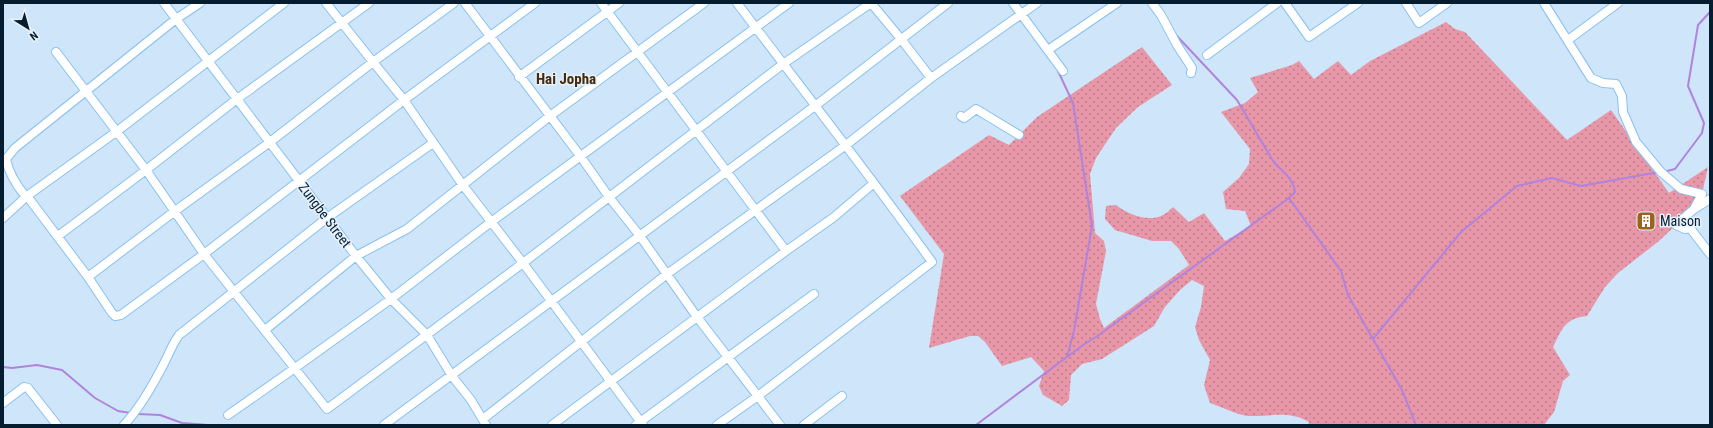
<svg xmlns="http://www.w3.org/2000/svg" width="1713" height="428" font-family="'Roboto Condensed',sans-serif">
<style>
.grass{fill:url(#grass-dots)}
.lines{fill:none;stroke-linecap:round;stroke-linejoin:round}
.stream{stroke:#b083de;stroke-width:2}
.minor-casing{stroke:#87c0f2;stroke-width:10}
.minor{stroke:#fff;stroke-width:8}
.labels{text-anchor:middle;dominant-baseline:central;stroke-width:3;stroke-linejoin:round;paint-order:stroke}
.street-label{font-size:14px;fill:#061d2f;stroke:#e6f1fc}
.poi-label{font-size:14px;fill:#061d2f;stroke:#e6f1fc;text-anchor:start}
.neighbourhood-label{font-size:15px;font-weight:bold;fill:#462b0b;stroke:#e6f1fc}
</style>
<defs>
<pattern id="grass-dots" width="8" height="8" patternUnits="userSpaceOnUse"><rect width="8" height="8" fill="#e797a8"/><path d="M2 2h.1M6 6h.1" fill="none" stroke="#b97b89" stroke-width="1.8" stroke-linecap="round"/></pattern>
</defs>
<rect width="100%" height="100%" fill="#cfe6fa"/>
<!-- grass -->
<path class="grass" d="M1446,22L1455,29L1465,32L1567,140L1611,110L1669,193L1708,167L1702,194L1676,225L1659,241L1618,273L1605,287L1587,316C1565,318 1562,329 1553,347L1570,375L1563,381L1554,412L1544,425H1308L1309,422C1287,410 1271,417 1248,416C1237,415 1220,406 1210,403L1204,385L1210,360L1199,340L1195,327L1201,307L1204,286L1192,280L1180,290L1165,307L1154,326L1102,359L1082,364L1071,375L1069,400L1062,406L1043,395L1039,386L1044,371L1031,357L1002,366L985,342L978,336H970L929,348L944,254L900,196L989,135L1009,145L1037,117L1142,47L1172,85L1138,107L1116,128L1096,158L1090,174L1095,233L1104,241L1106,251L1096,304L1100,319L1104,328L1189,265L1179,249L1171,241H1152L1115,230L1105,219L1106,206L1116,205C1127,214 1149,223 1163,215C1167,213 1170,210 1173,207L1189,222L1204,213L1225,241L1251,226L1245,211L1226,209L1223,192L1239,178L1249,164L1250,149L1221,112L1245,103L1258,92L1250,78L1292,65L1299,61L1314,79L1338,61L1351,75L1370,61Z"/>
<g class="lines">
<!-- stream -->
<path class="stream" d="M1175,34L1237,100L1273,161C1282,172 1293,177 1295,192L1289,198
M1058,71L1073,103L1092,226L1074,331L1067,357
M1663,172L1675,169L1702,133L1704,123L1688,86L1698,25L1710,12
M1373,339L1461,232L1517,186L1552,178L1581,186L1659,172
M3,367L12,368L37,365L62,370L95,398L118,411L131,413
M138,414L160,415L182,423L208,425
M976,425L1083,345L1096,337L1289,198L1341,271L1348,295L1402,390L1416,425"/>
<defs>
<path id="minor" d="M164,3L356,256L391,299L427,335L452,376L471,400L486,425
M326,3L373,62L404,100L462,184L523,263L643,425
M465,3L581,157L609,197L640,236L697,317L780,425
M601,3L786,251
M871,3L901,39L931,78
M1013,3L1063,71
M1152,3L1161,15L1177,45L1192,68L1191,73
M1285,3L1309,37L1358,3
M1406,3L1419,23L1447,3
M1544,3L1591,78L1603,83L1616,84L1622,96L1623,112L1636,142L1661,172L1681,189L1702,194L1694,209L1676,225L1685,229L1690,228L1710,254
M1568,40L1618,3
M1048,50L1117,3
M56,52L146,170L204,254L327,409L523,263L783,64L871,3
M1207,55L1277,3
M519,77L619,3
M961,116L964,118L976,109L1019,135
M27,196L88,277L112,313L115,316L121,315L204,254L404,100L535,3
M26,197C16,185 9,174 6,159L15,148L176,19L200,3
M1694,209L1710,199
M3,218L27,196L116,132L284,3
M58,236L146,170L237,99L369,3
M88,277L175,211L270,142L373,62L454,3
M265,330L356,256L407,229L550,116L704,3
M3,403L24,387L28,388L57,425
M228,415L295,368L391,299L491,222L789,3
M483,419L667,274L846,145L931,78L1037,3
M124,425C139,409 150,390 160,371C167,359 171,346 179,335L327,218L433,143
M384,425L815,106L948,3
M552,425L786,251L834,217L874,183
M636,425L814,294
M717,425L758,396L932,262C869,174 802,89 737,3
M804,425L842,396"/>
</defs>
<!-- minor casing -->
<use href="#minor" class="minor-casing"/>
<!-- minor -->
<use href="#minor" class="minor"/>
</g>
<!-- icons -->
<defs>
<symbol id="building-square" viewBox="-11 -11 22 22"><rect x="-9" y="-9" width="18" height="18" rx="4" fill="#9b6320" stroke="#e6f1fc"/><path d="M-4-6H4V6H1V3H-1V6H-4ZM-2.5-4.3h1.7v1.8h-1.7ZM.8-4.3h1.7v1.8H.8ZM-2.5-1h1.7V.8h-1.7ZM.8-1h1.7V.8H.8Z" fill="#fff"/></symbol>
</defs>
<g fill-rule="evenodd">
<use href="#building-square" x="1635" y="210" width="22" height="22"/>
</g>
<g class="labels">
<!-- street labels -->
<g class="street-label">
<text transform="translate(325 215) rotate(53)">Zungbe Street</text>
</g>
<!-- poi labels -->
<g class="poi-label">
<text x="1660" y="221">Maison</text>
</g>
<!-- neighbourhood labels -->
<g class="neighbourhood-label">
<text x="566" y="79">Hai Jopha</text>
</g>
</g>
<!-- border -->
<rect width="1713" height="428" fill="none" stroke="#061d2f" stroke-width="8"/>
<!-- north arrow -->
<g transform="translate(28 28) rotate(143)" stroke="#e6f1fc" stroke-width="3" paint-order="stroke">
<path d="M0-3L7 15L0 10L-7 15Z" fill="#061d2f"/>
<text y="-6" font-size="11" font-weight="bold" text-anchor="middle" fill="#061d2f">N</text>
</g>
</svg>
